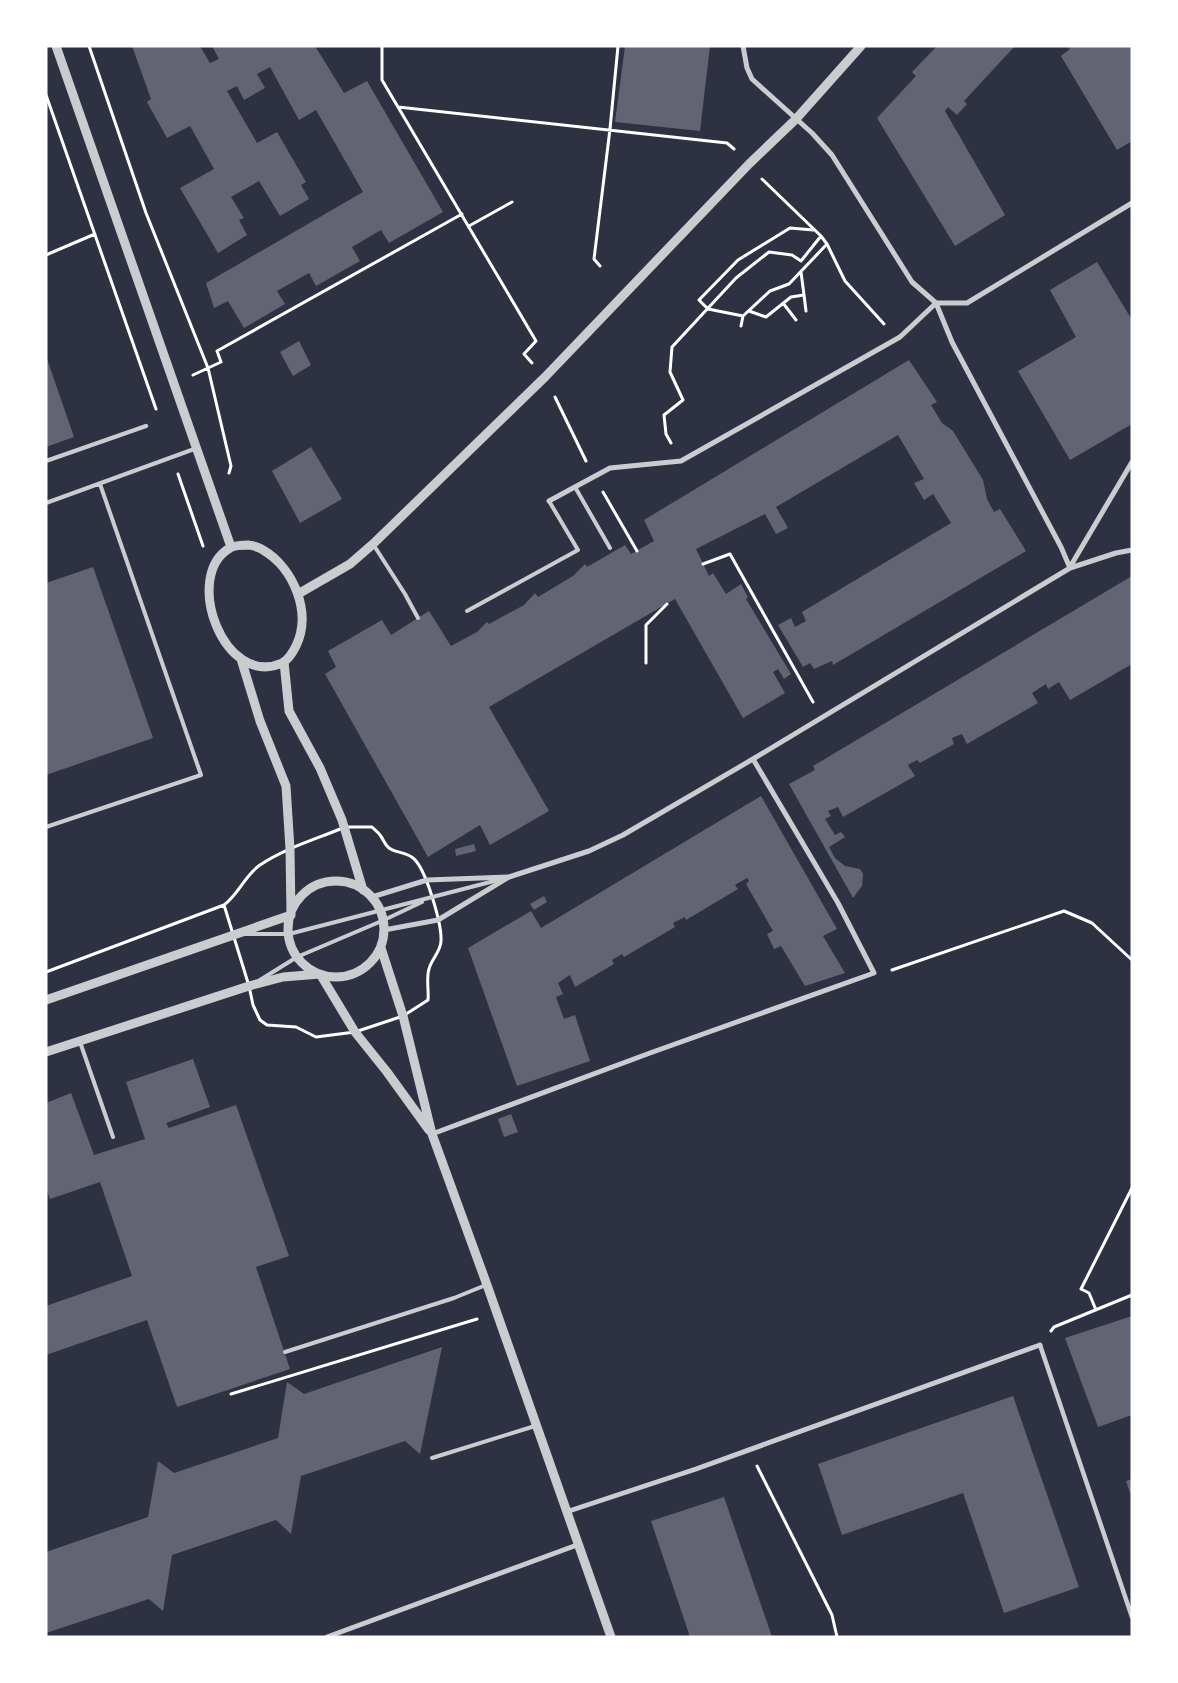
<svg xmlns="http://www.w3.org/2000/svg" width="1178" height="1683" font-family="'Alegreya Sans',sans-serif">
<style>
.building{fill:#626471}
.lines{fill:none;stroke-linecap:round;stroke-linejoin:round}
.path{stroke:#fff;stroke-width:3}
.service{stroke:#caccd0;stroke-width:4}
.pedestrian{stroke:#caccd0;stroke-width:4.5}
.minor{stroke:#caccd0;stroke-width:5}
.tertiary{stroke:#caccd0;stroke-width:9}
</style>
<rect width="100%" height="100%" fill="#2d3142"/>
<!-- building -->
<path class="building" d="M132,46H200L210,63L219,59L213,48L215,46H315L344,93L367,81L443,212L389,243L381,230L352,247L360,261L316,286L309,273L277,291L285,304L244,328L228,301L214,308L206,283L363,192L316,110L299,120L270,67L257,74L265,88L244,100L237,86L227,91L257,143L277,132L306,182L301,185L309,199L280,216L259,181L231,197L244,218L239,220L247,235L218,253L180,188L214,169L190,126L167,138L147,102L151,99Z
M625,46H710L700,131L615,122Z
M937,46H1015L964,101L967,104L957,115L948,107L945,111L1005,215L955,246L877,118L916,76L912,72Z
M1068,46H1132V141L1117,150L1061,56L1070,49Z
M1097,262L1132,320V424L1070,460L1018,371L1076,337L1050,290Z
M299,341L311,365L293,376L280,352Z
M46,356L74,437L46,447Z
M909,360L937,402L931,405L942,423L953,431L983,480L987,499L994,512L1000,509L1026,551L833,665L832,661L814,669L810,663L803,667L778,625L791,618L795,627L806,621L802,612L951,523L933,494L924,500L914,483L924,479L898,435L776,507L788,528L776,534L765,514L696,549L709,576L713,573L726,594L741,584L748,597L746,599L791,674L784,679L778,669L773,672L785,693L743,718L675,599L489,707L549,811L490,845L480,825L428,857L325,674L336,667L328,651L382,620L391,635L429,611L451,646L477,632L487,622L489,624L524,605L535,593L538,597L573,576L585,564L587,567L625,545L631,554L654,541L644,520Z
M311,447L342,499L300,523L272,471Z
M93,567L153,738L46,775V583Z
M1132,576V664L1070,700L1059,682L1048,689L1046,684L1032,693L1038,703L967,744L962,734L952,738L954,744L920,763L917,760L908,765L915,776L843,817L838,807L828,811L831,816L825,819L835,835L841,832L845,837L829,847L835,858L845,866L860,869L863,874L862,886L853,898L789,784L815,770L813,766Z
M761,796L837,929L823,936L845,973L805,986L781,946L774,949L767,934L773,931L746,884L749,881L747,878L735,885L738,889L686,920L685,917L673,923L675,927L624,957L622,954L612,960L614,964L575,987L570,975L558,983L563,994L556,997L564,1019L575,1015L590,1061L517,1086L468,948L531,911L541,928Z
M474,844L476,851L456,856L455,849Z
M544,896L547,902L534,910L530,904Z
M193,1059L210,1107L166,1123L169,1128L236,1105L289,1256L256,1267L290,1369L177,1407L147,1320L46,1355V1306L132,1276L100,1182L50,1199L46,1189V1103L71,1093L94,1155L145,1139L126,1082Z
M511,1114L518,1132L504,1137L498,1119Z
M1132,1316V1415L1098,1427L1065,1338Z
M442,1347L420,1454L405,1441L301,1476L291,1534L276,1520L172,1555L163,1611L149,1599L46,1633V1552L148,1517L158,1461L174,1473L278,1438L287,1382L304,1394Z
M1013,1396L1079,1587L1004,1613L963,1493L842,1535L818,1464Z
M1132,1479V1496H1131L1126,1481Z
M724,1497L772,1637H690L651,1521Z"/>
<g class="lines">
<!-- path -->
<path class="path" d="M89,46L146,213L208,368L231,466L229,473
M382,46V80L398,107
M46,95L156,409
M762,179L821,236L827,244L845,281L884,324
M469,226L512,202
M46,255L95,234
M600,266L594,259L610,129L618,46
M804,295L806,311
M783,303L796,320
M749,311L766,317L791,297L804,295L801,272
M743,316L708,309L699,300L738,260L790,228L813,230
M741,326L743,316L770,291L789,284L827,244
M532,363L524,354L536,341L398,107L727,143L734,149
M193,375L221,362L217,351L462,214
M555,397L586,461
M671,443L666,434L664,415L683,400L670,372L672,347L736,278L769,252L792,255L801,261L821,236
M178,474L203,546
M603,492L637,551
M703,564L730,554L813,702
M646,663V625L667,604
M345,827H372C375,830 378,832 380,835C384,840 384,844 389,848C396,853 406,852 413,858C426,868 442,925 441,941C441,951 431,960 429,969C426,979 429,990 428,1000L403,1016L355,1032L316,1037L296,1027L267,1025L260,1020L253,1005L249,986L224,905C239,894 245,875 260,865C285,848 317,839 345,827Z
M892,970L1064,911L1092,923L1132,960
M46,972L224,905
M1096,1310L1089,1293L1081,1289L1132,1188
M1051,1331L1054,1327L1132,1295
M231,1394L477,1319
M757,1466L832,1615L837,1637"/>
<!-- service -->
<path class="service" d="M575,487L610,548
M46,503L197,448
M373,544L405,594L418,618
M467,611L578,550L549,501
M46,827L201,775L100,484
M246,934H289L502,879
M260,980L297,957L384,920L422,902
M80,1042L113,1137
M285,1352L454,1298L486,1285
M432,1458L535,1426"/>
<!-- pedestrian -->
<path class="pedestrian" d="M46,461L146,426
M1040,1345L1132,1617"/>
<!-- minor -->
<path class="minor" d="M743,46L747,68L752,79L812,133L832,155L912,282L936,303L952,342L1061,547L1070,568
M936,303H967L1132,203
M549,501L610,468L681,461L900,337L936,303
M1070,567L1132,462
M372,897L427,880L508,877
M384,930L438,920L509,877L589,851L623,835L753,759L1070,568L1116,553L1132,550
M432,1134L650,1053L874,973L838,903L753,759
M566,1512L696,1469L1040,1345
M327,1637L577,1545"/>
<!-- tertiary -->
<path class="tertiary" d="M56,46L231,547
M249,545C253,546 259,547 263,550C294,568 312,613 296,646C293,652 288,660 282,663C224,689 182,575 230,548C235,545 243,545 249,545Z
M298,594L350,564L373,544L545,377L749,164L796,119L861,46
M284,662L289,711L320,768L342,820L363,890
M288 929a48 48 0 1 1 96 0a48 48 0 1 1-96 0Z
M381,948L403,1016L432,1134L487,1285L611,1637
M46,1000L291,915L290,849L286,786L260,721L241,659
M46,1052L249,986L283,977L320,974L355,1032L387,1072L429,1130"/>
</g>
<!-- border -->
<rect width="1178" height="1683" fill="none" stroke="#ffffff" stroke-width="95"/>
</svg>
